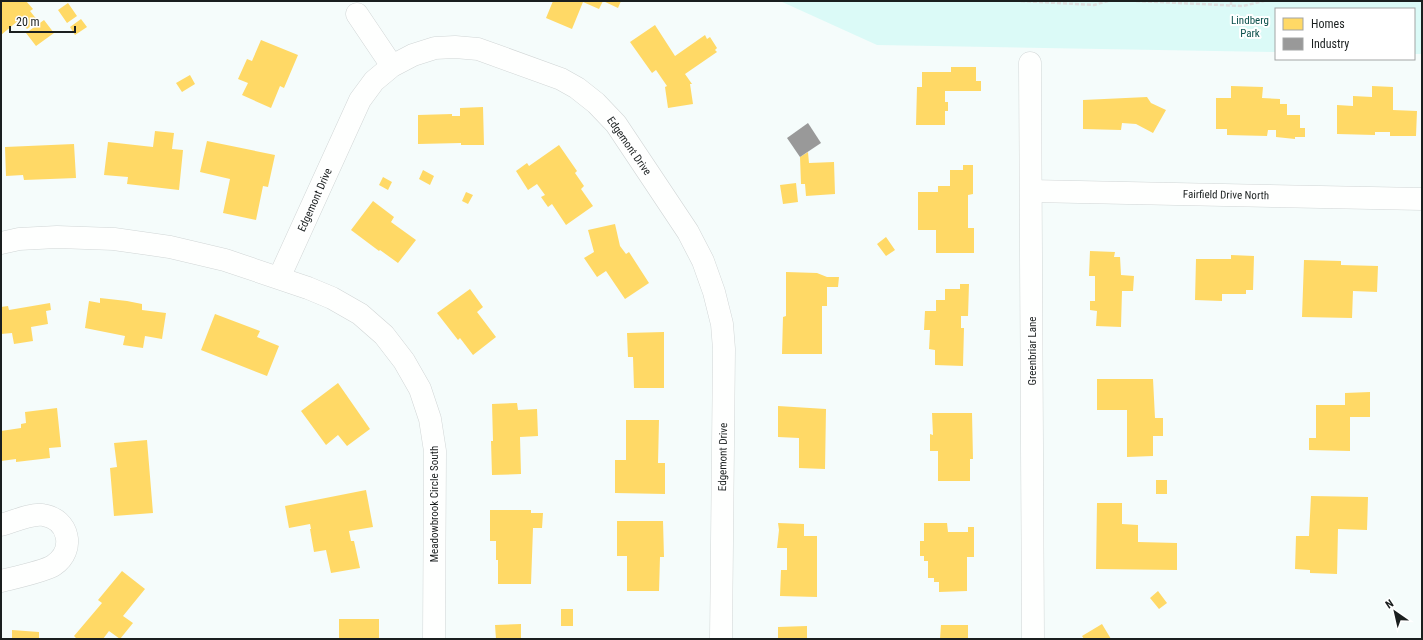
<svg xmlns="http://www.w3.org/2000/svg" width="1423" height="640" font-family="'Roboto Condensed',sans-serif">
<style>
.green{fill:#dbfaf7}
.homes{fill:#ffd966}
.industry{fill:#999}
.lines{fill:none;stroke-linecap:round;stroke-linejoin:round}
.minor-casing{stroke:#d1d6d6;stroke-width:23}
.path{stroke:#dcdfdf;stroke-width:2.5;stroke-dasharray:4 2;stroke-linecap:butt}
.minor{stroke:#fefffe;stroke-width:22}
.labels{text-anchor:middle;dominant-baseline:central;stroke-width:4;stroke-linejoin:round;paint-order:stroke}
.park-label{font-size:11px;fill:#0c504c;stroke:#fff}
.street-label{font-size:11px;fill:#1a1f1f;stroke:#fff}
</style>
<rect width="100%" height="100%" fill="#f5fcfb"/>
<!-- green -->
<path class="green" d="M780,1H1422V54H1414V9H1276V52L877,45Z"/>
<!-- homes -->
<path class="homes" d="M1,1H26L33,9L30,11L38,21L27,29L19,20L1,35Z
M553,1H621L618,8L603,1L599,9L583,2L572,29L546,18Z
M68,3L77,16L67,23L58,10Z
M81,19L87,27L75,35L70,27Z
M44,20L54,33L36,46L26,33Z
M655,25L675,56L705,35L707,39L710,37L717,48L715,50L717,52L685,74L692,84H690L693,104L668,108L665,87L667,86L656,70L652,73L630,42Z
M261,40L298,55L284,88L280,86L271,108L242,95L248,83L238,79L247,59L252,61Z
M951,67H976V81H981V91H945V102H948V111H945V125H916L917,87H922V72H951Z
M190,75L195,84L182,92L176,83Z
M1231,86L1263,87L1262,98L1280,99V104H1287V115H1300V128H1305V137H1295V139L1276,137V130H1268L1267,136L1227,135V129H1216V98H1231Z
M1372,86L1393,87V110L1417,111L1416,136H1390V132H1375V135L1337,134V105L1353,106V96L1372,97Z
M1147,97L1151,103L1166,110L1153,133L1136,124L1122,123L1121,130L1083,129V100Z
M483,107L484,145H461V143L418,144V115L452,114V116H460V108Z
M155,131L174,133L172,149L183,150L179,190L127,184L128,177L104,175L108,142L153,147Z
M207,141L275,155L268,187L263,186L256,220L223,213L230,179L200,172Z
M74,144L76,178L24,180L23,175L6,176L5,147Z
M559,145L577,171L575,173L584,186L581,189L593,206L566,225L552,204L548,207L541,197L545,195L537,184L528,190L516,171L527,163L529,166Z
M808,152L809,163L834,162L835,194L806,196L805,184H801L800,157Z
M963,165H973V194L968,195V228H974V253H936V230H918V192H938V186H950V170H963Z
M423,170L434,176L430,185L419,179Z
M383,177L392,182L388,190L379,185Z
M796,183L798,202L783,204L780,185Z
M466,192L473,195L468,204L462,201Z
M373,201L394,217L391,222L416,240L398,263L380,250L379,251L351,230Z
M615,224L620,246L626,254L629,252L649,283L625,299L606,271L597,277L584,258L594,252L588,230Z
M886,237L895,250L886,256L877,244Z
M1090,251L1115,252L1114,257H1120L1121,275L1134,276L1133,291H1122L1121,327L1096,326L1097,311L1090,310V301H1095V276H1089Z
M1231,255L1254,256L1253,290H1246V294H1222V301L1195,300L1196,259H1231Z
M1304,260L1341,261V265L1378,266L1377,292L1353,291L1352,318L1302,317Z
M786,272L817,273L827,277H839L838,287H827V306H822V354H782L783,317L786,316Z
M960,284H969L968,316H961V328H964L963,366L935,365V350L929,349L930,330H924L925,311H936V300H945V289H960Z
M470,289L483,307L477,312L496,337L473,355L460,338L458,340L437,313Z
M100,298L127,301L142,304V310L166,313L162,339L145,336L143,348L123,345L125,336L85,328L89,301L100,303Z
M50,303L51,310L46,311L48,324L31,327L33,341L14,344L12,333L1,334V307L8,306L9,310Z
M215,314L260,331L257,337L279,346L267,376L201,350Z
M664,332V388H634L633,357H628L627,333Z
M1097,379H1153L1155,418H1163V436H1153V456L1127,457V410H1097Z
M338,383L370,429L347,446L338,435L326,445L301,411Z
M1370,392V417H1350V451L1309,450V438H1316V405H1345V393Z
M517,403L518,410L537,409L538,436L520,437L521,474L492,475L491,441H493L492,404Z
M778,406L826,409L825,469L799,468V438L778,437Z
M57,408L61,447L49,448L50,458L16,462V459L1,461V431L21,428V424L26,423L25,412Z
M932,413H972L973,459H970V481H938V451H930V434L933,435Z
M626,420H659L658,463H665V494L615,493V460H626Z
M147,440L153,513L114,516L110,468L117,467L114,443Z
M1156,480H1167V494H1156Z
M366,490L373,527L349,531L351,541H354L360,568L331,573L326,550L314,552L310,529H311L310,524L289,528L285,506Z
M1311,496L1368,497L1367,530L1338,529L1337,574L1310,573V570L1295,569L1296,536H1309Z
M1097,503H1122V524L1138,525V542L1177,543V570L1096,569Z
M490,510H531V513H543L542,528H533L531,584H498V560H496V541H490Z
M617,521H663L664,557H660L659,591H627V556H617Z
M778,523L804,524V536H817V597L780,596L781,570H787V548H777L779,530Z
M924,523H947L948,532H968V527H974V557H967V591L939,592V582H934V578H928V561H924V556H920V541H924Z
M122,571L145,589L123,616L133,623L120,639L109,631L103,639H77L74,636L102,603L98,600Z
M1158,591L1167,603L1159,609L1150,598Z
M561,609H573V626H561Z
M339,619H379V639H339Z
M521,624V639H496L495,625Z
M1102,624L1111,639H1084L1082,636Z
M941,625H968V639H940Z
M807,626V639H778V627Z
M12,630L39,632V639H12Z"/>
<!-- industry -->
<path class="industry" d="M808,123L821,143L800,157L787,138Z"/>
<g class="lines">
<defs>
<path id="minor" d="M357,14L392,66
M1030,63L1033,639
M1031,191L1422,199
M1,243L19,239L57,237L114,239L170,247L225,260L308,288L332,298L360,314L384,335L404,361L420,389L430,419L435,451L434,639
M279,278L360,100L374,81L392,66L413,55L435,48L455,47L478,49L561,79L577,88L596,103L616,124L688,232L703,261L714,292L722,324L724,349L721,639
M1,525C12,522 32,513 43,515C69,519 76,550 54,565C46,571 13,578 1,581"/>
</defs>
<!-- minor casing -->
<use href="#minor" class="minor-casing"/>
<!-- path -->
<path class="path" d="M1021,1L1094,5L1108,1
M1136,1L1243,6L1264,1
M1231,5V1"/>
<!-- minor -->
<use href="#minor" class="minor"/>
</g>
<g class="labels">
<!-- park labels -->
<g class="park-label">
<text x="1250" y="20">Lindberg<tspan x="1250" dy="13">Park</tspan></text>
</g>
<!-- street labels -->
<g class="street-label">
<text transform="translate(629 146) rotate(55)">Edgemont Drive</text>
<text transform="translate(1226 195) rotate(1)">Fairfield Drive North</text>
<text transform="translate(315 200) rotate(-66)">Edgemont Drive</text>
<text transform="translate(1032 351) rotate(-90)">Greenbriar Lane</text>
<text transform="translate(723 457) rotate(-89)">Edgemont Drive</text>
<text transform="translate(434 504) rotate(-90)">Meadowbrook Circle South</text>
</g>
</g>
<!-- border -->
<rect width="1423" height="640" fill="none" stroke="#1a1f1f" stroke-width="4"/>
<!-- legend -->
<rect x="1275" y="8" width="140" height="52" fill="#ffffff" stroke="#a3a5a5"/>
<rect x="1283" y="18" width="20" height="12" fill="#ffd966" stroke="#a3a5a5"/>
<text x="1311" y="28" font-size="12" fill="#1a1f1f">Homes</text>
<rect x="1283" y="38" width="20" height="12" fill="#999999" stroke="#a3a5a5"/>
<text x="1311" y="48" font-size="12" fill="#1a1f1f">Industry</text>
<!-- north arrow -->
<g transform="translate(1395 612) rotate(326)" stroke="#ffffff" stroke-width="3" paint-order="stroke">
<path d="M0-3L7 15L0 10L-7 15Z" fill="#1a1f1f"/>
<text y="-6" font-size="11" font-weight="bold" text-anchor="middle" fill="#1a1f1f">N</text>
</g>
<!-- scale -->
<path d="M10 26v6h65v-6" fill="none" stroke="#1a1f1f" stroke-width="2"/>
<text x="16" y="26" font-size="12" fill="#1a1f1f" stroke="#ffffff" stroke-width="3" paint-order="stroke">20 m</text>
</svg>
